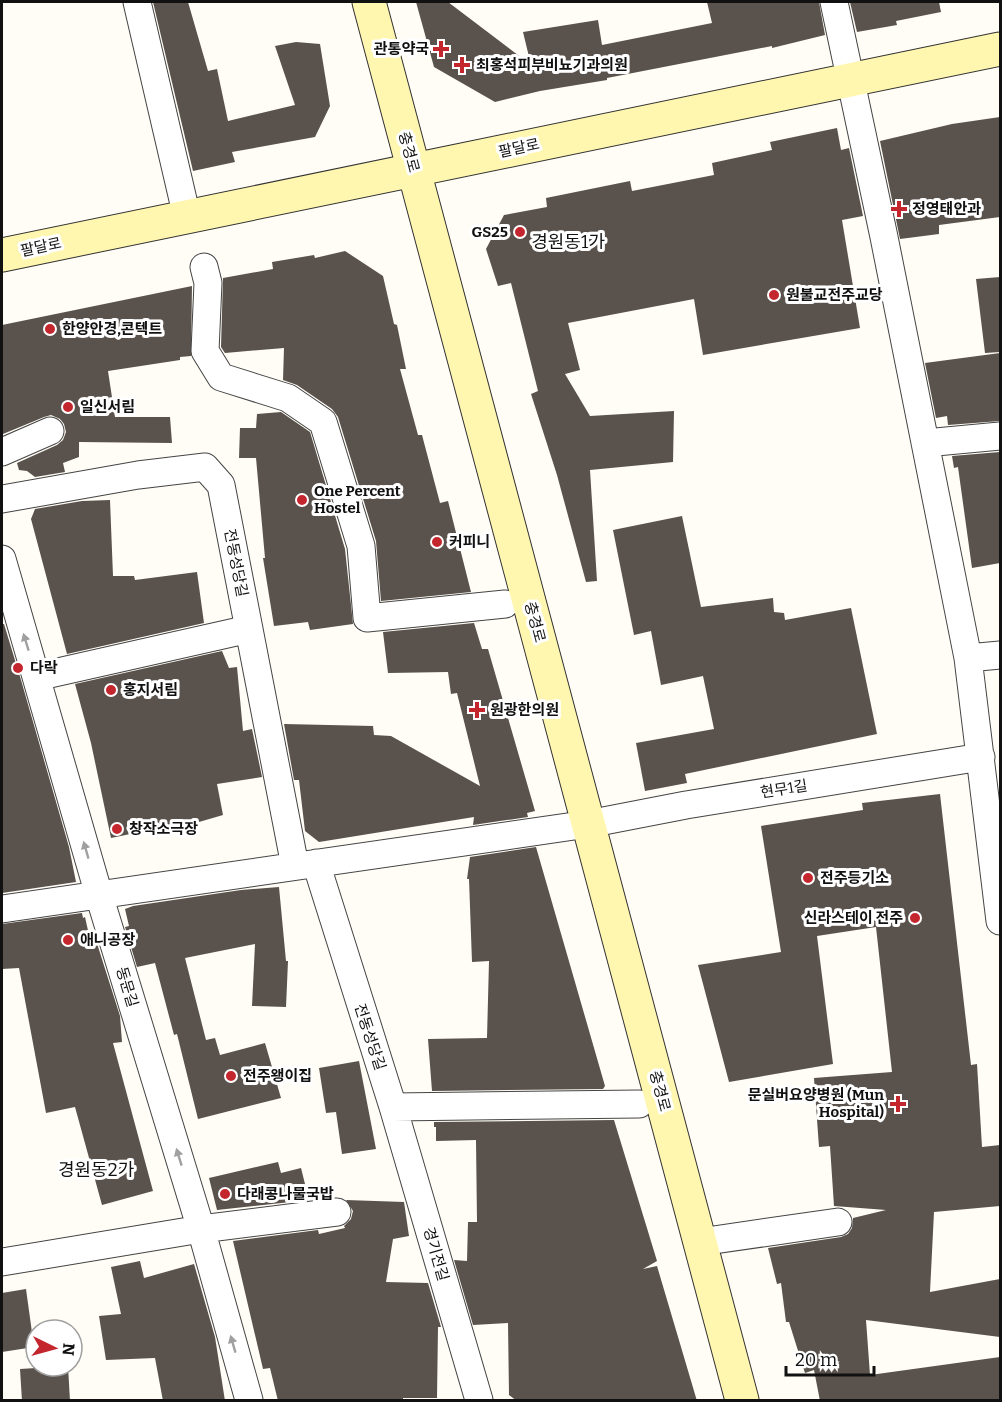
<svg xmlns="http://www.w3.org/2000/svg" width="1002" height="1402" font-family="Bitter,'Noto Sans KR',serif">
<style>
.building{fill:#5a524d}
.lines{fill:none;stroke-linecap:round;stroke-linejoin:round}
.street-casing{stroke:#444;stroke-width:29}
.secondary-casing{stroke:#333;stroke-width:35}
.street{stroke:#fff;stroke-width:27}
.secondary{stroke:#fff6b0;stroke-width:33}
.oneway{fill:#a0a0a0}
.poi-dot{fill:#c4262e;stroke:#fff;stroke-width:2}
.labels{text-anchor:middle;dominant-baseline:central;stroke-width:6;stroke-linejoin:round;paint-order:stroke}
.poi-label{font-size:15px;font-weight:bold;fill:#111;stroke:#fff;text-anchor:start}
.street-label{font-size:15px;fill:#111;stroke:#fff}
.quarter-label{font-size:18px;fill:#111;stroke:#fff}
</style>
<rect width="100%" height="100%" fill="#fffdf5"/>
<!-- building -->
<path class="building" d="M153,2H188L208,71L217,69L228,121L295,105L275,46L296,42L320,44L330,106L315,137L232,152L235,162L193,171Z
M416,2H448L531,65L523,32L598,20L602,45L712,23L707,2H819L825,35L772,48V46L607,78V80L540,91L495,102L434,67Z
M850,2H939L941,12L896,21L897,25L857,32Z
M1000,117V217L939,225V234L900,239L880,141L952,124Z
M837,128L841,150L849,148L863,216L842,220L860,328L703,355L694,299L568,323L580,370L565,374L590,416L674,411L673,462L590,470L597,581L586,582L557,475L531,394L538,391L511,283L498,286L486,249L504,215L547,207L546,198L630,181L632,191L714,175L712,163L772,150L770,142Z
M345,251L383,276L394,324L397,325L406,369H400L418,435H422L440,503L448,501L471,592L381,601L376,541L338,417L332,409L297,385L283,380L284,348L225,353L221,347L223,278L273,269L272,262L314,255L315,258Z
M1000,277V352L985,353L976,279Z
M192,286L191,356L180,357V360L108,371L115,417H170L172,443L79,442V457L63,463L65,472L35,477L27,471L19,470L17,463L57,445L63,440L66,432L64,424L60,419L51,415L44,417L3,434L2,325Z
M1000,353V421L948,425L947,416L936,418L925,363Z
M281,412L310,432L345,549L353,624L310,630L308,622L274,626L263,558H265L256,458H239L240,428H256L257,414Z
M1000,452V563L972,568L958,467L954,468L952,456Z
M110,500L113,576H134L135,580L197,572L204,623L67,654L31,519L35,509L82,501Z
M682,516L701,607L773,598L774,612L784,613L785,620L851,608L877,734L685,774L687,783L645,791L636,743L714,729L703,676L661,685L651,631L634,635L613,530Z
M474,623L482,649H488L535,811L527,813L528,817L473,825L474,817L319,842L305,831L299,780H294L284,724L373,726L374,735L391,736L480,786L457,693L451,694L448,672L388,673L383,632Z
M2,624H4L21,680L69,847L76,882L2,893Z
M222,651L229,668L237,667L243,731L252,729L262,777L217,784L223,815L199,822L198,820L111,838L91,743L75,684Z
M940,794L971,1065L977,1064L982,1147L1000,1145V1206L934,1212L930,1292L1000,1279V1337L866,1320L870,1375L1000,1357V1401H820L814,1370L805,1373L789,1322H786L781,1283L777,1284L768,1248L841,1237L848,1234L852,1228L853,1218L886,1210L834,1206L830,1146L819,1147L814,1078L892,1072L876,927L817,936L833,1064L729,1082L698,965L781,952L761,826L863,810L862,803Z
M536,847L605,1086L603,1089L432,1091L428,1039L487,1038L489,961L472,962L469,879H467L470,857Z
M279,887L286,961H288L286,1007L252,1006L255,944L185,958L206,1040L215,1038L220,1055L265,1043L281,1098L198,1119L177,1034L174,1035L155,963L137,967L125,927L129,926L125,909L133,906L241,890Z
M82,913L83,918L85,917L89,935L94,934L120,1016L122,1042L113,1043L153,1191L102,1205L75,1107L46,1113L19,968L2,969V924Z
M359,1061L376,1149L342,1154L336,1112L326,1113L319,1068Z
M614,1120L657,1261L643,1269L657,1266L697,1401H517L509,1395L508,1323L473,1325L454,1260L467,1261L468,1222H477L476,1140L436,1141V1127H434V1122Z
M278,1162L281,1173L301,1168L309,1200L217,1210L209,1178Z
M346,1200L404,1202L409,1236L393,1239L386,1282L428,1283L441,1327H438L437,1398H403V1401H278L270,1368L263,1369L233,1241L318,1230L319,1234L345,1228L344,1226L351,1219L353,1211Z
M140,1261L144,1278L194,1264L215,1337L225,1401H163L155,1358L106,1360L99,1316L121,1314L111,1267Z
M26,1289L34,1347L2,1352V1293Z
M68,1366L70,1401H22L20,1369Z"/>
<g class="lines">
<defs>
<path id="street" d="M137,2L187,217
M834,2L884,237L968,658L1000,921
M204,267L208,283L205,351L221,377L288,398L323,422L361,546L367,618L505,604
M925,443L1000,436
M2,452L50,431
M2,499L138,475L205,467L221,485L295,866
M2,559L99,895L201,1229L249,1400
M968,658L1000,655
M36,677L249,629
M316,863L393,1107L479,1400
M2,909L588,824L686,805L981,757
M393,1107L639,1104
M700,1242L838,1222
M2,1262L201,1229L337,1212"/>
<path id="secondary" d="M369,2L742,1400
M2,255L1000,49"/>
</defs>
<!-- street casing -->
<use href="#street" class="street-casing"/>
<!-- secondary casing -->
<use href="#secondary" class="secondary-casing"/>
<!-- street -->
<use href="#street" class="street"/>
<!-- secondary -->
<use href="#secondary" class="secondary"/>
</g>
<!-- one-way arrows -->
<defs><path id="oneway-solid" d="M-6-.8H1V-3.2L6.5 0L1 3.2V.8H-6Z" transform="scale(1.5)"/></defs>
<g class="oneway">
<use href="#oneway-solid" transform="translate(26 642) rotate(-107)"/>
<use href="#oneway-solid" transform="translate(86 850) rotate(-106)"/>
<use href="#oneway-solid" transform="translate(179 1157) rotate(-107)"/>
<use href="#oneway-solid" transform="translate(233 1344) rotate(-106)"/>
</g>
<!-- markers -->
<g class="poi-dot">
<path d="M438 40h6v6h6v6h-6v6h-6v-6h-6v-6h6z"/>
<path d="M459 56h6v6h6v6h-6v6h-6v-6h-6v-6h6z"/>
<path d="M896 200h6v6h6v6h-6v6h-6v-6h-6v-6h6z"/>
<circle cx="520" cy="232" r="6"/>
<circle cx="774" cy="295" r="6"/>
<circle cx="50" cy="329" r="6"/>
<circle cx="68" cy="407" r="6"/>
<circle cx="302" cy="500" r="6"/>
<circle cx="437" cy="542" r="6"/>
<circle cx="18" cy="668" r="6"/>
<circle cx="111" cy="690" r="6"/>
<path d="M474 701h6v6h6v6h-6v6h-6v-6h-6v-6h6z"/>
<circle cx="117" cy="829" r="6"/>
<circle cx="808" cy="878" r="6"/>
<circle cx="915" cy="918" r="6"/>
<circle cx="68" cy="940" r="6"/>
<circle cx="231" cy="1076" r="6"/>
<path d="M895 1095h6v6h6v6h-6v6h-6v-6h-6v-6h6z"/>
<circle cx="225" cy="1194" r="6"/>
</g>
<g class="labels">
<!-- poi labels -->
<g class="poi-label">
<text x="429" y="49" text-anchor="end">관통약국</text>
<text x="476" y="65">최홍석피부비뇨기과의원</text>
<text x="912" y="209">정영태안과</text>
<text x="508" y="232" text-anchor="end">GS25</text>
<text x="786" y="295">원불교전주교당</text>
<text x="62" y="329">한양안경,콘텍트</text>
<text x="80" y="407">일신서림</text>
<text x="314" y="491">One Percent<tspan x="314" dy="17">Hostel</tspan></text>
<text x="449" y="542">커피니</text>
<text x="30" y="668">다락</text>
<text x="123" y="690">홍지서림</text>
<text x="490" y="710">원광한의원</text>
<text x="129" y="829">창작소극장</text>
<text x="820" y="878">전주등기소</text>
<text x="903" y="918" text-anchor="end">신라스테이 전주</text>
<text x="80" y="940">애니공장</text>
<text x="243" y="1076">전주왱이집</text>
<text x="884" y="1095" text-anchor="end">문실버요양병원 (Mun<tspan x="884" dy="17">Hospital)</tspan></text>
<text x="237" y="1194">다래콩나물국밥</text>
</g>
<!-- street labels -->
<g class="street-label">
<text transform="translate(519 148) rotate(-12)">팔달로</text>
<text transform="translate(409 152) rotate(75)">충경로</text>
<text transform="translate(41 247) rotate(-12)">팔달로</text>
<text transform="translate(236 563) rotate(79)">전동성당길</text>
<text transform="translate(535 622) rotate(75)">충경로</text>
<text transform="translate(784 789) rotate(-9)">현무1길</text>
<text transform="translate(127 987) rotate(73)">동문길</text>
<text transform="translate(370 1037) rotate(72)">전동성당길</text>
<text transform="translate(660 1091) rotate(75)">충경로</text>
<text transform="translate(436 1254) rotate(74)">경기전길</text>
</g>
<!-- quarter labels -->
<g class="quarter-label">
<text x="568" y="242">경원동1가</text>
<text x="96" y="1170">경원동2가</text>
</g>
</g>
<!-- border -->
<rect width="1002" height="1402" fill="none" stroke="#111111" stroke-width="6"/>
<!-- north arrow -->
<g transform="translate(54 1348) rotate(95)"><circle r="28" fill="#ffffff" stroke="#a0a0a0" stroke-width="1.5"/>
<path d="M0-4.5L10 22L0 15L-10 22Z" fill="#c4262e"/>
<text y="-9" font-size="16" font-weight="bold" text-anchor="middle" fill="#111111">N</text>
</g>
<!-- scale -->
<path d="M786 1366v9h88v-9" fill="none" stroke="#111111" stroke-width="3"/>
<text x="795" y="1366" font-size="18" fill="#111111" stroke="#ffffff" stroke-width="4.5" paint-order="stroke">20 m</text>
</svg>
